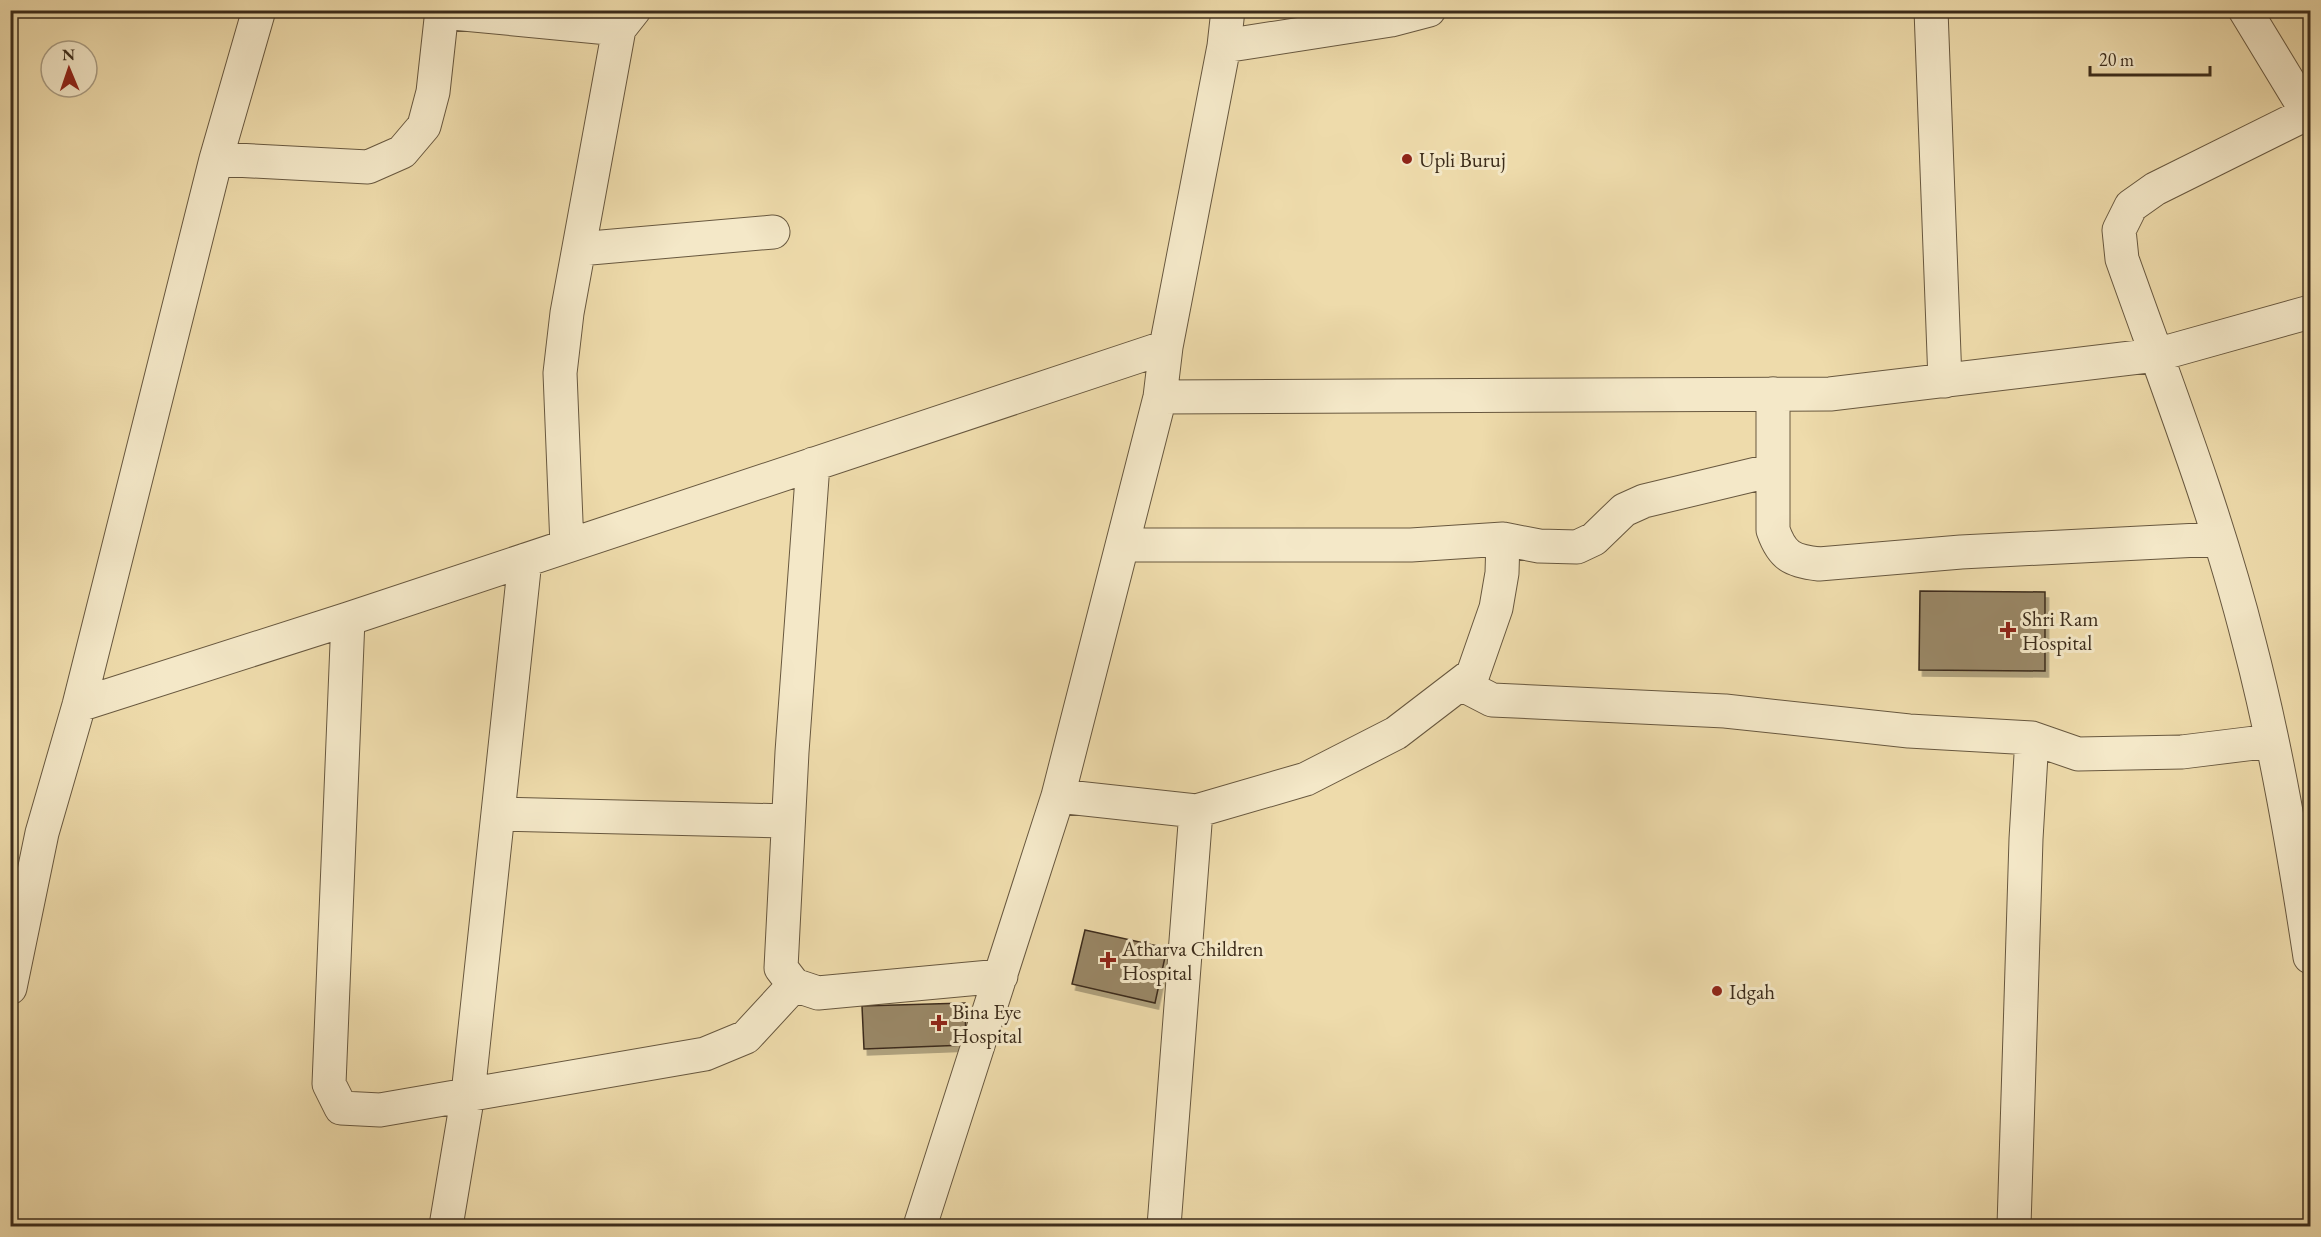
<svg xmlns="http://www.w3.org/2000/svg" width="2321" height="1237" font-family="'EB Garamond',serif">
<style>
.building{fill:#998766;stroke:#3c2c1b;stroke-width:1.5;filter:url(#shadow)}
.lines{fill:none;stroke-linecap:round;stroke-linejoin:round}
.minor-casing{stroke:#68583f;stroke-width:35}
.minor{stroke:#f4e8c8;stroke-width:33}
.poi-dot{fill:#8f2418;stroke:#f4e8c8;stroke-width:2}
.labels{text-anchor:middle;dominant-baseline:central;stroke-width:6;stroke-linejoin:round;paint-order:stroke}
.poi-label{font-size:21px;fill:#3c2c1b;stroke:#f4e8c8;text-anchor:start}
</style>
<defs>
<filter id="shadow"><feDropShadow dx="3.5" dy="6" stdDeviation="0" flood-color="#0004"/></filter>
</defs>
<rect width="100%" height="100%" fill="#eedbab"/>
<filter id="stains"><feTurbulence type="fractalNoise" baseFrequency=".00333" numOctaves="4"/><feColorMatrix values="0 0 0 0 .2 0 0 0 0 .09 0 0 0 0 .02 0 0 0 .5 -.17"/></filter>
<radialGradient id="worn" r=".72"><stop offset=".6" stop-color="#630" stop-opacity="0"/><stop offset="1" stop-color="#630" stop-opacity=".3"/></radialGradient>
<!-- building -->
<path class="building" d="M1920,591L2045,592V671L1919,670Z
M1085,930L1167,948L1155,1003L1072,984Z
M965,1003L966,1045L864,1049L862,1006Z"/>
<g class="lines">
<defs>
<path id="minor" d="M1931,10L1945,381
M2245,10L2310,117
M442,12L619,29
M1224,46L1391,20L1429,10
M2308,113L2155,189L2131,206L2119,230L2122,259C2167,386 2216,511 2249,642C2276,745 2294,852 2310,957
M216,159L368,167L402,152L424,126L433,92L442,10
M579,249L773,232
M1773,394V530C1782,556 1792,561 1819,564L1961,552L2219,539
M1160,397L1830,394L2156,355L2310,312
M813,464L792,752L781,968L794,985L818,993L1001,976
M1123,545H1411L1503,539L1539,546L1577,547L1594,539L1624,510L1644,501L1773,470
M567,546L560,373L567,313L619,29L634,10
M348,619L329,1084L341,1108L380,1110L705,1054L746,1037L794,985
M1461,684L1492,700L1725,711L1909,731L2032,738L2078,754L2182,752L2271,741
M79,705L348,619L1166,347
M1058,796L1196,811L1306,779L1396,733L1473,674L1496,608L1502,573L1503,539
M498,814L788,821
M10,988L42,833L79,705L216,159L259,10
M446,1226L468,1094L525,560
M920,1226L1058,796L1160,397L1166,347L1224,46L1228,10
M1164,1226L1196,811
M2014,1226L2026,839L2032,738"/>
</defs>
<!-- minor casing -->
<use href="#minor" class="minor-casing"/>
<!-- minor -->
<use href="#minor" class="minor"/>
</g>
<!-- markers -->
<g class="poi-dot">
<circle cx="1407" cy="159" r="6"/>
<path d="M2005 621h6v6h6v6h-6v6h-6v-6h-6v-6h6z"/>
<path d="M1105 951h6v6h6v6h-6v6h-6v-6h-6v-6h6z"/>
<circle cx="1717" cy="991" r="6"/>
<path d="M936 1014h6v6h6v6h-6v6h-6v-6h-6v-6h6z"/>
</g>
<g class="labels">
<!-- poi labels -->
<g class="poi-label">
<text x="1419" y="159">Upli Buruj</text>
<text x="2022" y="618">Shri Ram<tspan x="2022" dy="24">Hospital</tspan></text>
<text x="1122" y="948">Atharva Children<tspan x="1122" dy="24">Hospital</tspan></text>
<text x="1729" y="991">Idgah</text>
<text x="952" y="1011">Bina Eye<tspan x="952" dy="24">Hospital</tspan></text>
</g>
</g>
<!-- margin -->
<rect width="2321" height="1237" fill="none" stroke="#eedbab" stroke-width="36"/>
<rect x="12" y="12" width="2297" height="1213" fill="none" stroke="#3c2c1b" stroke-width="3"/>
<rect x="18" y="18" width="2285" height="1201" fill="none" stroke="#3c2c1b" stroke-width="1.5"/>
<!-- north arrow -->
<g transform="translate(69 69) rotate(358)"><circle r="28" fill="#f4e8c8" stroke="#aa9d83" stroke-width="1.5"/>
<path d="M0-4.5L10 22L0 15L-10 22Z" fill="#8f2418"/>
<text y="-9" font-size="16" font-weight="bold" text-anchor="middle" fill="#3c2c1b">N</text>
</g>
<!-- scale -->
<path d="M2090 66v9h120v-9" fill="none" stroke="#3c2c1b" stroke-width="3"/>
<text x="2099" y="66" font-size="18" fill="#3c2c1b" stroke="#f4e8c8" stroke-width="4.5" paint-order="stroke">20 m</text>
<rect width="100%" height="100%" filter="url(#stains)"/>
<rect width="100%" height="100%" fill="url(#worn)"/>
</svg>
